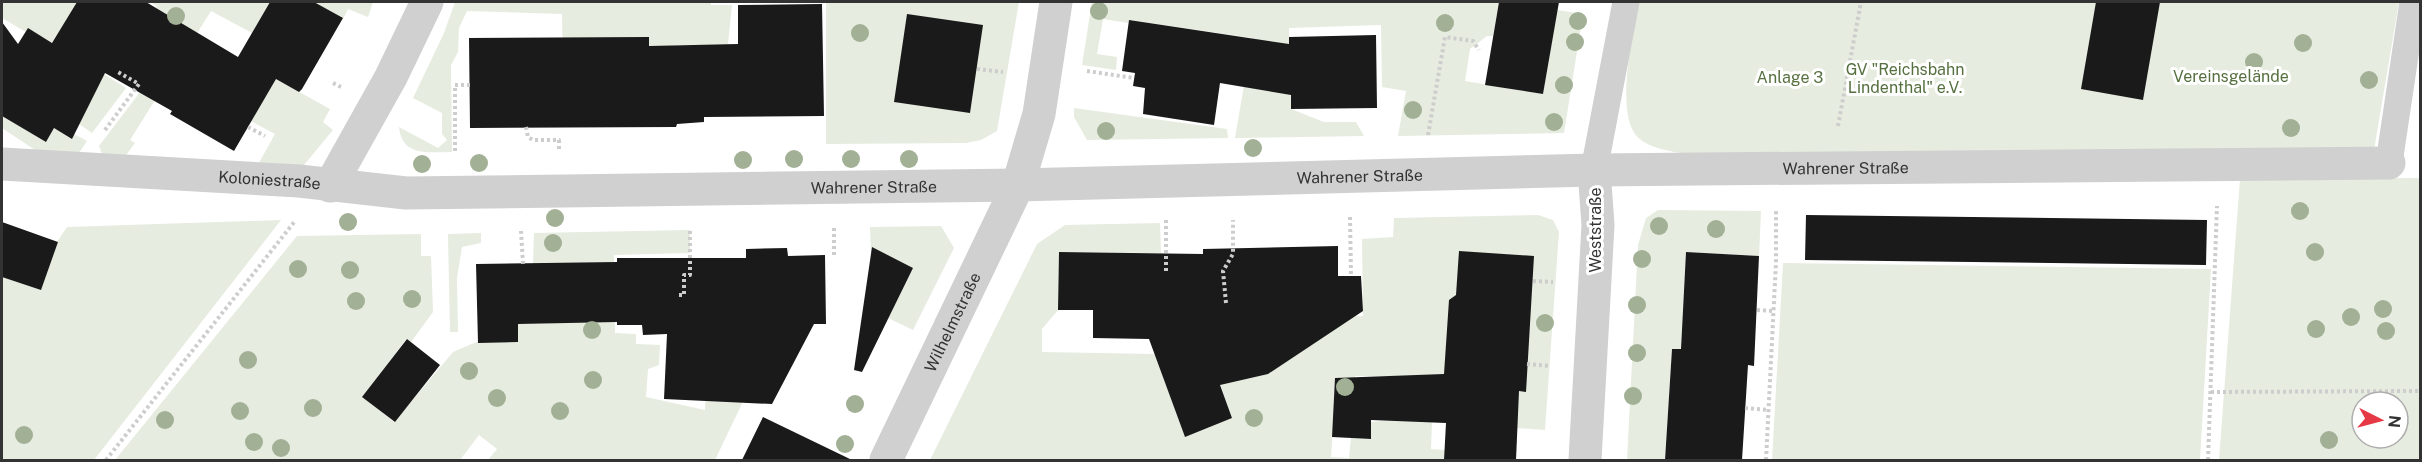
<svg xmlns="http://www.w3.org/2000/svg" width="2422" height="462" font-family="'Public Sans',sans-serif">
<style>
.green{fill:#e6ecdf;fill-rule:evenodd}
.building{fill:#1a1a1a}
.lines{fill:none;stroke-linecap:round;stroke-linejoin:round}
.path{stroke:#cdcdcd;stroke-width:4;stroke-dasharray:3 3;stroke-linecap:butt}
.service{stroke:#d0d0d0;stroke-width:27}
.minor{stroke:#d0d0d0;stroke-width:33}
.tree{fill:#a2b095}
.labels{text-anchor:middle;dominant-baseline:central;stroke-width:6;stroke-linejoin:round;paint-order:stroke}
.park-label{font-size:16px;fill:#56703f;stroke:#fff}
.street-label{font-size:16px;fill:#333;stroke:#fff}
</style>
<rect width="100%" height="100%" fill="#fff"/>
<!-- green -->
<path class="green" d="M2,2H77L52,43L28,29L26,32L2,18Z
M150,2H270L252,33L211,11L130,140L135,143L124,158L103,156L99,146L153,75L130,51L157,6Z
M313,2H373L368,17L348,9L343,19Z
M455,2H711V5H732L726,63L701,45H676L563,71L562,14L467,11L459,28L458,52L451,65L452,152C428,152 402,157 399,127L438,148L447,140L442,134V113L413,98L444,33Z
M826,2H1019L997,131L981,140L966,143L826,144Z
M1092,2H1499L1493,36H1487L1470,49L1465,81L1543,94L1557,10L1583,14L1564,133L1398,136L1406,91L1382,87L1381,25L1289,28L1291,109L1324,122H1356L1364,136L1235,138L1252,38L1129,20L1128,23L1103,19L1097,54L1117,57L1116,70L1082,65Z
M1639,2H2399L2374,150L1690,155C1673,151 1646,149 1635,134C1616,107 1633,32 1639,2Z
M90,65L126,88L92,133L79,124L82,119Z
M276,79L330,109L323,122L333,130L304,165L256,168L275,134L251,121Z
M1074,108L1227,129L1228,138L1087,140L1074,117Z
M2,116L46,142L54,128L74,134L87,141L77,156L41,154L2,128Z
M2420,178V460H2219L2240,179ZM2362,402H2398V438H2362Z
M1658,210L1761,211L1759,256L1686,252L1681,349H1672L1665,460H1627L1638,245L1646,218Z
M1538,215L1553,220L1559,232L1545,430L1432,422L1431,449L1445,450V460H930L1037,244L1065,225L1160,223L1161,253L1059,252L1058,310L1042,329V352L1155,354L1185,437L1232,418L1211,360C1232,368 1254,384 1275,369L1297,318L1363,316L1362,239L1393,237L1394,218ZM1355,376H1391L1390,420L1371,422V439L1351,438L1349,458L1331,457L1335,396L1354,397Z
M281,220L94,460H2V276L18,282L57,242L67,227Z
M941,226L954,248L913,330L888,318L913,268L885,254H871L870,227Z
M690,230V253L614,255L615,333L636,334V344L660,345L659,365L648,369L646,397L705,410L707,368L749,389L715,460H488L497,449L479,435L460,460H115L297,236L421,234V256H431L433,312L411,342L406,339L363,397L394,422L453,352L518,324L552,323L533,264L534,233Z
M481,233V243L462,247L457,278L458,332H450L448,234Z
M1783,263L2211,269L2200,460H1772Z"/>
<!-- building -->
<path class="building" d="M77,2H146L238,57L270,2H314L343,18L302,89L299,92L276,79L234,151L170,114L172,111L105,73L72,139L54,128L46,142L2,116V22L18,44L28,28L52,43Z
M1499,2H1559L1543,94L1485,85Z
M2096,2H2160L2143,100L2081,89Z
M822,4L824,116L704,117V122L677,124L676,127L470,128L469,38L649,37V46L738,44V5Z
M907,14L983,25L970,113L894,102Z
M1129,20L1289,44V37L1376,35L1377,108L1291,109V95L1220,83L1214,125L1143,114L1145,88L1133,86L1135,73L1122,71Z
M1806,215L2207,220L2206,265L1805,260Z
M2,222L58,242L41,290L2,277Z
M1338,246V276H1361L1363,311L1268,374L1220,385L1232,418L1185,437L1149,339L1093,338V310H1058L1059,252L1203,254V249Z
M872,247L913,268L862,372L854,370Z
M787,248L788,256L825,255L826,324H814L772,404L664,399L667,334L643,335L642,325H617V322L518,324V342L478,343L476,264L617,262V258H746V249Z
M1459,251L1534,256L1526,392L1519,391L1516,460H1444L1446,423L1371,420V439L1332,437L1335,378L1444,374L1449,300L1456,295Z
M1686,252L1759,256L1754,366L1748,365L1742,460H1665L1672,349H1681Z
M407,339L440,365L395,422L362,397Z
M763,417L852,460H742Z"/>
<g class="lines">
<!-- path -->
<path class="path" d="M977,69L1003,72
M1087,71L1134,78
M333,83L341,87
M1838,126L1861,2
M248,127L265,136
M526,127L528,137L533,140H559V151
M105,130L139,84L118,72
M1428,135L1445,37L1473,41L1479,50
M455,151V85H470
M1350,217L1351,276
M834,228V255
M521,231L523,264
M1166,271V220
M1533,281L1553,282
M679,295H684V275H690V230
M1226,303L1223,271L1233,254V220
M1757,310L1773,311
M1527,364L1550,366
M2211,392L2420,391
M1745,408L1768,410
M106,460L295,221
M1766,460L1776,262V210
M2208,460L2217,206"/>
<!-- service -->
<path class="service" d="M2389,163L2413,2
M1594,170L1626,2"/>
<!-- minor -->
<g class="minor">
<path id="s1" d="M2,164L299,181L406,193L1018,185L1594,170L2389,163"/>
<path d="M330,186L391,77L427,2"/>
<path id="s2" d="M886,460L1018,185L1039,114L1056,2"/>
<path d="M1585,460L1598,225L1594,170"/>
</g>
</g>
<!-- trees -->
<g class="tree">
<circle cx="1099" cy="11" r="9"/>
<circle cx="176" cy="16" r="9"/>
<circle cx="1578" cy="21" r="9"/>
<circle cx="1445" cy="23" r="9"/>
<circle cx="860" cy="33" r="9"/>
<circle cx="1575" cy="42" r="9"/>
<circle cx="2303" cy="43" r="9"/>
<circle cx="2254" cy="62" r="9"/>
<circle cx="2369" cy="80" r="9"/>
<circle cx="1564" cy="85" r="9"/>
<circle cx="1413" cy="110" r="9"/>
<circle cx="1554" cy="122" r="9"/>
<circle cx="2291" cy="128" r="9"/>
<circle cx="1106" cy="131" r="9"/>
<circle cx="1253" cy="148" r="9"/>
<circle cx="794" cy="159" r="9"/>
<circle cx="851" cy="159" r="9"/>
<circle cx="909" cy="159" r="9"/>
<circle cx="743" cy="160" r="9"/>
<circle cx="479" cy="163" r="9"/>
<circle cx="422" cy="164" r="9"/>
<circle cx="2300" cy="211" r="9"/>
<circle cx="555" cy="218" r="9"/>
<circle cx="348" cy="222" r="9"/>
<circle cx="1659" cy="226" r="9"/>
<circle cx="1716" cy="229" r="9"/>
<circle cx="553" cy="243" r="9"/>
<circle cx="2315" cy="252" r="9"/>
<circle cx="1642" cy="259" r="9"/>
<circle cx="298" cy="269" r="9"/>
<circle cx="350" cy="270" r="9"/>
<circle cx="412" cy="299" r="9"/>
<circle cx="356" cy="301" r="9"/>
<circle cx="1637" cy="305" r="9"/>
<circle cx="2383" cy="309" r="9"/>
<circle cx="2351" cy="317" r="9"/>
<circle cx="1545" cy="323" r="9"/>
<circle cx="2316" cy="329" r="9"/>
<circle cx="592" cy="330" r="9"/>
<circle cx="2386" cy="331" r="9"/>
<circle cx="1637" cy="353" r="9"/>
<circle cx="248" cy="360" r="9"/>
<circle cx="469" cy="371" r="9"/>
<circle cx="593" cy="380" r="9"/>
<circle cx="1345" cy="387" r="9"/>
<circle cx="1633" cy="396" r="9"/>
<circle cx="497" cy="398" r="9"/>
<circle cx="855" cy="404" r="9"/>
<circle cx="313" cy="408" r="9"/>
<circle cx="240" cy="411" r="9"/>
<circle cx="560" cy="411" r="9"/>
<circle cx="1254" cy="418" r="9"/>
<circle cx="165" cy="420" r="9"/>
<circle cx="24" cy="435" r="9"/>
<circle cx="2329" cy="440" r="9"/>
<circle cx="254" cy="442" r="9"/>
<circle cx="845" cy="444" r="9"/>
<circle cx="281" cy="448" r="9"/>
</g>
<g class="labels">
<!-- park labels -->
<g class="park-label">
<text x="1905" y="69">GV "Reichsbahn<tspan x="1905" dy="18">Lindenthal" e.V.</tspan></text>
<text x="2231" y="76">Vereinsgelände</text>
<text x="1790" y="77">Anlage 3</text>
</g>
<!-- street labels -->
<g class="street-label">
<text stroke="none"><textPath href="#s1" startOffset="1845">Wahrener Straße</textPath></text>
<text stroke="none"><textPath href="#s1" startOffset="1359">Wahrener Straße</textPath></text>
<text stroke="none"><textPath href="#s1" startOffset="268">Koloniestraße</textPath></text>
<text stroke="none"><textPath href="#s1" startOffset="873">Wahrener Straße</textPath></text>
<text transform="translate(1595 230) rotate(-90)">Weststraße</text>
<text stroke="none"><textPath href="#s2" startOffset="153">Wilhelmstraße</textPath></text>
</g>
</g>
<!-- border -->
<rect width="2422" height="462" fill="none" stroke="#333333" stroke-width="6"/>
<!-- north arrow -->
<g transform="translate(2380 420) rotate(96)"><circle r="28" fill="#ffffff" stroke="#adadad" stroke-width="1.5"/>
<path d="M0-4.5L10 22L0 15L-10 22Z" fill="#e63946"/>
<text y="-9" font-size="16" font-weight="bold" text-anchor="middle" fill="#333333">N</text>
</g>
</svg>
